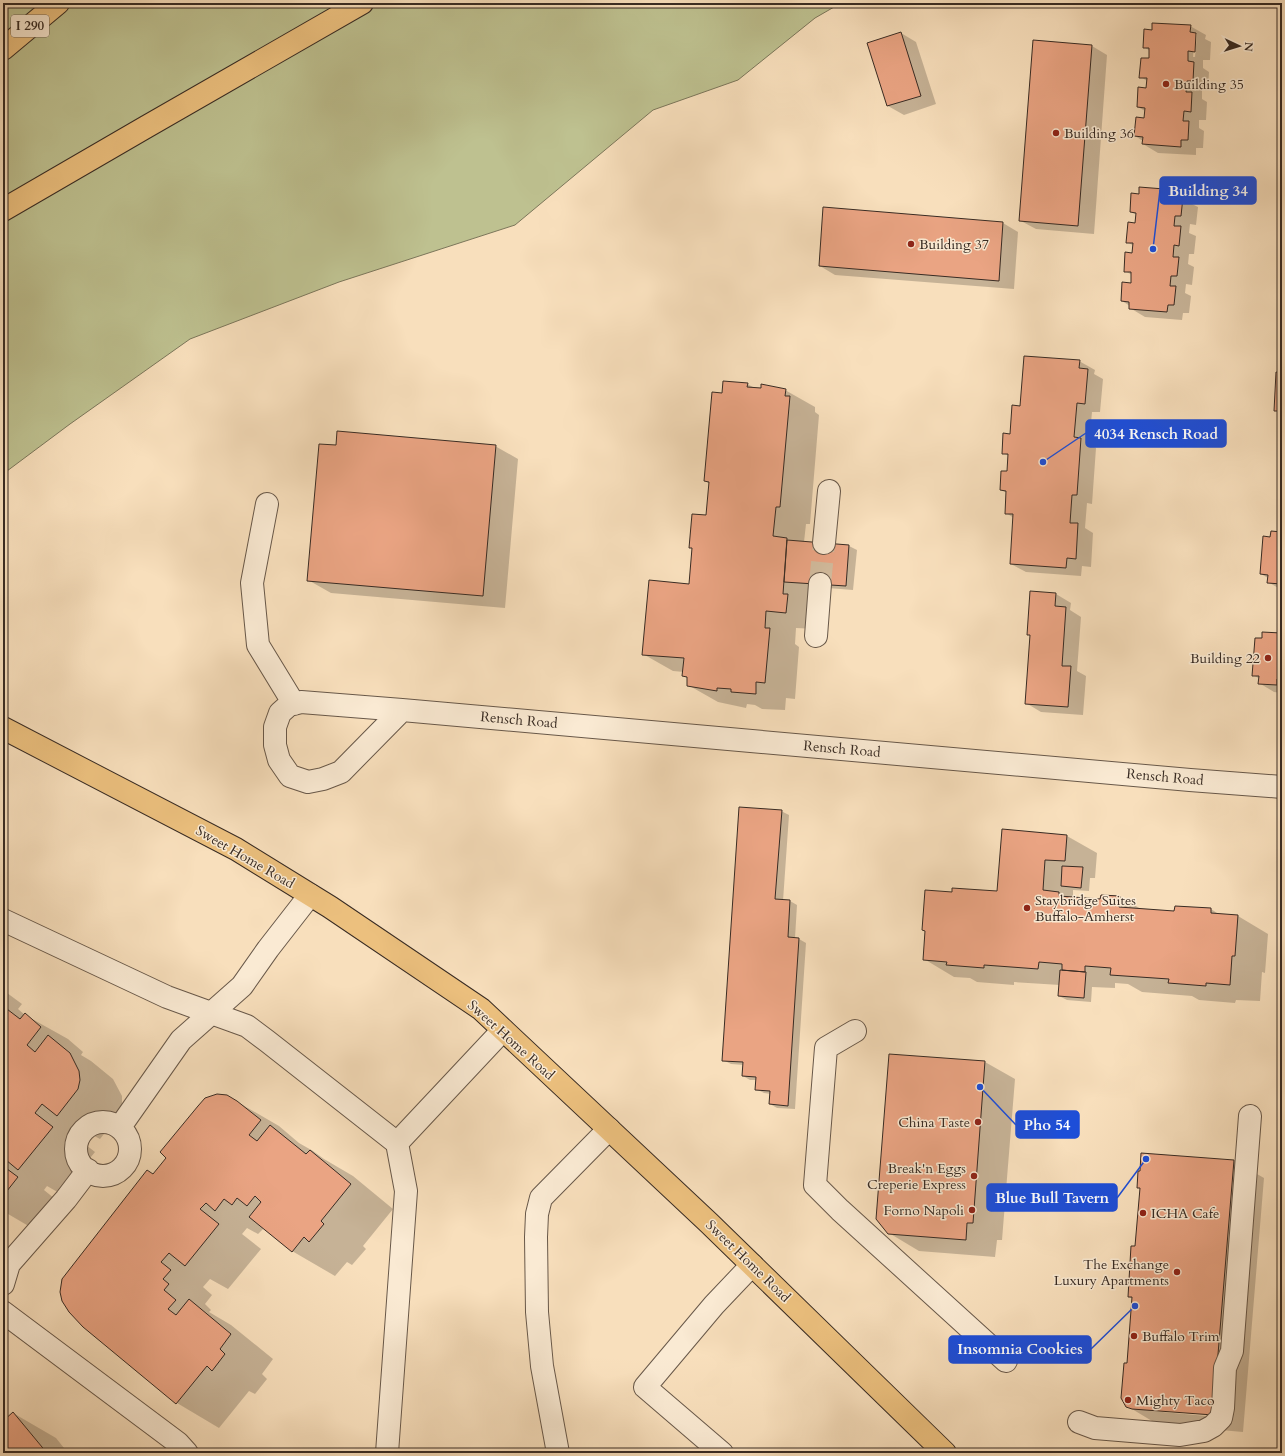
<svg xmlns="http://www.w3.org/2000/svg" width="1285" height="1456" font-family="Cardo,serif">
<style>
.green{fill:#bec190;stroke:#7b765a}
.shadow{fill:#0003;fill-rule:evenodd}
.building{fill:#eaa483;stroke:#382b23}
.lines{fill:none;stroke-linecap:round;stroke-linejoin:round}
.minor-tunnel{stroke:#d2bb9d;stroke-width:22;stroke-dasharray:22 11;stroke-linecap:butt}
.minor-casing{stroke:#685849;stroke-width:24}
.major-casing{stroke:#382b23;stroke-width:24}
.highway-casing{stroke:#382b23;stroke-width:24}
.minor{stroke:#faead3;stroke-width:22}
.major{stroke:#ecc07e;stroke-width:22}
.highway{stroke:#ecc07e;stroke-width:22}
.poi-dot{fill:#8f2418;stroke:#faead3;stroke-width:1.5}
.labels{text-anchor:middle;dominant-baseline:central;stroke-width:3;stroke-linejoin:round;paint-order:stroke}
.shield{fill:#faead3;stroke:#726458;stroke-width:1}
.shield-label{font-size:13px;font-weight:bold;fill:#382b23}
.poi-label{font-size:14px;fill:#382b23;stroke:#faead3;text-anchor:start}
.street-label{font-size:14px;fill:#382b23;stroke:#faead3}
.leader{fill:none;stroke:#1d4ed8;stroke-width:1.5}
.callout-dot{fill:#1d4ed8;stroke:#faead3;stroke-width:1.5}
.callout{fill:#1d4ed8;stroke:#1d4ed8;stroke-width:1.5}
.callout-label{font-size:15px;text-anchor:middle;font-weight:bold;fill:#fff}
</style>
<rect width="100%" height="100%" fill="#f8dfbc"/>
<filter id="stains"><feTurbulence type="fractalNoise" baseFrequency=".005" numOctaves="4"/><feColorMatrix values="0 0 0 0 .2 0 0 0 0 .09 0 0 0 0 .02 0 0 0 .5 -.17"/></filter>
<radialGradient id="worn" r=".72"><stop offset=".6" stop-color="#630" stop-opacity="0"/><stop offset="1" stop-color="#630" stop-opacity=".3"/></radialGradient>
<!-- green -->
<path class="green" d="M3,3H841L815,18L738,80L653,110L515,225L339,282L190,339L70,424L3,474Z"/>
<!-- shadow -->
<path class="shadow" d="M1190,26L1206,35L1205,39L1211,42L1210,60H1203V68L1209,72L1208,89H1202V99L1207,102L1206,120H1199V128L1204,131L1203,148H1196V155L1158,153L1143,144V141L1135,136L1145,119V111L1138,107L1146,89L1147,81L1141,77L1150,59V51L1144,47L1153,31ZM1195,34H1197L1195,57H1193Z
M901,33L916,42L936,104L904,115L888,106L869,43Z
M1092,46L1107,55L1094,234L1036,229L1021,221Z
M1177,191L1192,200V204L1198,207L1196,225L1190,224L1189,233L1196,236L1194,254H1189L1188,264L1194,267L1192,285L1186,284L1185,293L1191,296L1189,313H1183L1182,320L1145,317L1130,308V306L1122,301L1132,284V275L1125,271L1133,254L1134,246L1127,242L1136,224L1137,215L1131,212L1140,195Z
M824,208L1003,223L1018,232L1014,289L835,275L820,266Z
M1079,361L1095,370L1094,374L1103,379L1100,412H1092L1089,444L1096,448L1092,504L1087,503L1085,528L1093,533L1091,567L1082,566L1081,576L1026,572L1011,564L1014,518L1006,513L1007,493L1001,490L1008,472L1009,456L1003,453L1021,407Z
M747,384L755,388L785,390L815,407V412L819,415L810,524H806L804,542L849,546L857,550L853,590L815,587L816,629L796,628L795,644L799,647L795,699L786,698L785,710L762,709L755,705L747,704L746,708L718,702L688,685V678L683,676L684,672L673,671L643,654L690,585L693,549L690,547L707,516L710,484L705,481L723,394Z
M337,446H495L518,459L505,608L331,593L308,580Z
M1282,533V590L1268,582V578L1261,574L1271,538Z
M1056,594L1071,603L1070,610L1081,617L1077,671L1086,676L1083,715L1041,712L1026,703L1031,636L1028,634Z
M1281,634L1282,635V693L1274,692L1259,683L1260,679L1253,675L1263,639Z
M781,811L789,815L783,901H790L797,905L795,938L799,939L806,943L795,1109L777,1108L770,1104L771,1094L764,1093L756,1089L757,1080H750L743,1076L744,1065L731,1064L723,1060Z
M1003,831L1067,836L1097,853L1095,878H1090L1089,891L1073,890V898L1101,900L1120,897L1141,909L1175,912L1176,907L1211,909L1220,915L1238,916L1268,934L1265,973L1262,972L1260,1001L1236,1000L1235,1003L1199,1000L1192,996L1142,992L1128,984L1115,983V988L1092,987L1091,1002L1067,1000L1059,996L1060,985L1014,982V985L977,982L970,978L954,977L924,959L926,932L923,930L953,893L998,892Z
M3,990L22,1004L18,1009L25,1015L68,1039L83,1052L81,1055L91,1061L113,1079L122,1096V1105L120,1114L100,1139L83,1130L77,1138L95,1152L61,1194L47,1186L44,1190L60,1203L37,1231L3,1211Z
M890,1055L985,1062L1015,1079L1002,1240H997L995,1257L919,1251L889,1233Z
M227,1096L279,1126L299,1143L313,1151L324,1159L353,1176L393,1209L363,1246L366,1249L352,1265L347,1262L335,1276L292,1251L264,1228L258,1234L247,1228L242,1234L261,1249L228,1289L210,1279L203,1287L212,1295L205,1304L211,1310L209,1312L231,1325L273,1359L262,1374L267,1379L255,1394L249,1391L219,1428L177,1403L84,1326L154,1175Z
M1234,1161L1264,1178L1243,1432L1163,1425L1157,1424L1127,1406L1133,1299L1129,1297L1136,1247L1141,1189L1138,1187ZM1151,1409L1218,1415V1417L1151,1411Z
M13,1413L56,1438L68,1453H3V1422Z"/>
<!-- building -->
<path class="building" d="M1152,23L1191,25L1190,32L1196,33L1195,52L1188,51V61L1194,62L1193,81H1187L1186,92H1192L1191,112L1184,111L1183,121H1189L1188,140H1181V147L1142,144L1143,137L1134,136L1136,117L1144,118L1145,108L1137,107L1138,87L1146,88L1147,78H1139L1141,58H1149V48H1143L1144,29L1152,30Z
M901,32L921,96L887,106L867,43Z
M1033,40L1092,45L1078,226L1019,221Z
M1139,187L1177,190V197H1183L1181,216H1175L1174,226H1181L1179,246L1174,245L1173,257H1179L1177,276H1171L1170,286H1176L1174,305H1168L1167,312L1129,309V302L1121,301L1122,282L1131,283V272H1124L1125,252L1132,253L1133,243H1126L1128,222L1135,223L1136,213L1130,212L1131,193L1139,194Z
M823,207L1003,222L999,281L819,266Z
M1024,356L1080,360L1079,368L1088,369L1085,404L1077,403L1074,437L1081,438L1077,495H1072L1070,523H1078L1076,559L1067,558L1066,568L1010,564L1013,514H1005L1006,491L1000,490L1001,471H1007L1008,454H1002L1003,433L1010,434L1012,405L1020,406Z
M1276,372L1282,373V419H1280V411H1274Z
M723,381L748,383L747,387L761,388V384L786,389L785,396H790L780,507H776L773,536L787,538L783,594H788L786,613L766,611L765,628H770L765,683L756,682V694L731,692V689L717,688V691L687,686V677L682,676L684,658L642,655L649,580L689,584L692,548H689L692,514L706,515L709,482L704,481L712,392L722,393Z
M337,431L496,445L483,596L307,581L319,444L336,445Z
M1271,531L1282,532V584L1267,583L1268,575L1260,574L1263,536L1270,537Z
M787,540L849,545L846,586L784,582Z
M1030,591L1056,593L1055,606L1066,607L1062,666H1071L1068,707L1025,704L1030,635H1027Z
M1262,632L1281,633L1282,679H1277V685L1258,684L1259,676H1252L1255,638H1262Z
M739,807L782,810L775,899L790,900L788,937L799,938L788,1106L769,1104L770,1091L755,1090L756,1077L742,1076L743,1062L722,1061Z
M1002,829L1067,835L1065,861L1045,860L1043,890L1059,892V896L1100,899L1101,895L1120,896L1119,907L1174,911L1175,906L1211,908V913L1238,915L1235,956H1232L1230,985L1206,983V986L1168,983L1169,979L1110,975L1111,968L1085,966V972L1062,970V964L1039,962L1038,969L984,965V968L946,965L947,962L923,960L925,931L922,930L925,890L952,892V888L997,891Z
M1062,866L1083,867L1081,888L1061,886Z
M1060,970L1086,972L1084,998L1058,996Z
M3,1006L20,1019L25,1013L41,1027L27,1045L35,1052L48,1035L70,1053L79,1071L80,1080L78,1089L57,1116L42,1104L35,1113L53,1127L18,1170L6,1160L3,1164Z
M889,1054L985,1061L973,1223H967L966,1240L888,1234L876,1219Z
M217,1094L227,1095L237,1101L261,1120L249,1135L257,1141L270,1125L306,1154L310,1150L351,1184L321,1221L324,1224L309,1242L304,1237L292,1252L249,1217L261,1202L255,1196L247,1206L237,1198L232,1205L224,1199L215,1211L206,1203L200,1209L219,1224L185,1266L169,1253L161,1262L171,1270L163,1279L169,1284L164,1290L176,1300L168,1309L176,1315L189,1299L231,1334L220,1349L225,1354L212,1371L207,1366L176,1404L83,1327L69,1312L62,1301L60,1292L62,1279L147,1170L153,1174L166,1158L160,1152L198,1106L205,1098Z
M1141,1153L1234,1160L1213,1415L1132,1409L1126,1407L1121,1398L1124,1363H1127L1132,1297H1128L1131,1246H1135L1140,1188H1137L1138,1171H1140Z
M3,1166L18,1177L3,1196Z
M13,1412L47,1453H3V1421Z"/>
<g class="lines">
<!-- minor-tunnel -->
<path class="minor-tunnel" d="M820,584L824,543"/>
<defs>
<path id="minor" d="M267,504L252,583L258,645L294,704
M824,543L829,491
M816,636L820,584
M402,710L341,772L323,779L308,782L290,776L279,760L275,745V727L280,713L289,705L301,702L402,710L1190,780L1282,787
M3,920L167,997L247,1026L267,1041L397,1143L406,1191L387,1453
M855,1031L826,1048L815,1185L840,1210L1006,1361
M76 1149a27 27 0 1 1 54 0a27 27 0 1 1-54 0Z
M120,1127L181,1040L242,986L268,949L310,895
M397,1143L503,1030
M3,1284L9,1264L66,1199L88,1170
M3,1312L178,1443L187,1453
M1079,1422L1095,1428L1180,1435L1204,1431L1213,1426L1221,1418L1223,1408L1225,1368L1232,1351L1250,1116
M558,1453L542,1366L537,1312L536,1237L537,1214L541,1198L609,1129
M722,1453L645,1387L714,1305L752,1265"/>
<path id="major" d="M3,728L236,849L330,907L481,1009L709,1223L945,1453"/>
<path id="highway" d="M3,49L58,3
M3,210L146,127L362,3"/>
</defs>
<!-- minor casing -->
<use href="#minor" class="minor-casing"/>
<!-- major casing -->
<use href="#major" class="major-casing"/>
<!-- highway casing -->
<use href="#highway" class="highway-casing"/>
<!-- minor -->
<use href="#minor" class="minor"/>
<!-- major -->
<use href="#major" class="major"/>
<!-- highway -->
<use href="#highway" class="highway"/>
</g>
<!-- markers -->
<g class="poi-dot">
<circle cx="1166" cy="84" r="4"/>
<circle cx="1056" cy="133" r="4"/>
<circle cx="911" cy="244" r="4"/>
<circle cx="1268" cy="658" r="4"/>
<circle cx="1027" cy="908" r="4"/>
<circle cx="978" cy="1122" r="4"/>
<circle cx="974" cy="1176" r="4"/>
<circle cx="972" cy="1210" r="4"/>
<circle cx="1143" cy="1213" r="4"/>
<circle cx="1177" cy="1272" r="4"/>
<circle cx="1134" cy="1336" r="4"/>
<circle cx="1128" cy="1400" r="4"/>
</g>
<g class="labels">
<!-- shield labels -->
<rect class="shield" x="11" y="15" width="38" height="22" rx="3"/>
<g class="shield-label">
<text x="30" y="26">I 290</text>
</g>
<!-- poi labels -->
<g class="poi-label">
<text x="1174" y="84">Building 35</text>
<text x="1064" y="133">Building 36</text>
<text x="919" y="244">Building 37</text>
<text x="1260" y="658" text-anchor="end">Building 22</text>
<text x="1035" y="900">Staybridge Suites<tspan x="1035" dy="16">Buffalo-Amherst</tspan></text>
<text x="970" y="1122" text-anchor="end">China Taste</text>
<text x="966" y="1168" text-anchor="end">Break'n Eggs<tspan x="966" dy="16">Creperie Express</tspan></text>
<text x="964" y="1210" text-anchor="end">Forno Napoli</text>
<text x="1151" y="1213">ICHA Cafe</text>
<text x="1169" y="1264" text-anchor="end">The Exchange<tspan x="1169" dy="16">Luxury Apartments</tspan></text>
<text x="1142" y="1336">Buffalo Trim</text>
<text x="1136" y="1400">Mighty Taco</text>
</g>
<!-- street labels -->
<g class="street-label">
<text transform="translate(519 720) rotate(5)">Rensch Road</text>
<text transform="translate(842 749) rotate(5)">Rensch Road</text>
<text transform="translate(1165 777) rotate(5)">Rensch Road</text>
<text transform="translate(245 857) rotate(30)">Sweet Home Road</text>
<text transform="translate(511 1040) rotate(42)">Sweet Home Road</text>
<text transform="translate(748 1261) rotate(44)">Sweet Home Road</text>
</g>
</g>
<!-- callouts -->
<path class="leader" d="M1153 249L1160 190M1043 462L1086 433M980 1087L1016 1125M1146 1159L1117 1198M1135 1306L1091 1349"/>
<g class="callout-dot">
<circle cx="1153" cy="249" r="4"/>
<circle cx="1043" cy="462" r="4"/>
<circle cx="980" cy="1087" r="4"/>
<circle cx="1146" cy="1159" r="4"/>
<circle cx="1135" cy="1306" r="4"/>
</g>
<g class="callout">
<rect x="1160" y="177" width="96" height="27" rx="4"/>
<rect x="1086" y="420" width="140" height="27" rx="4"/>
<rect x="1016" y="1111" width="63" height="27" rx="4"/>
<rect x="987" y="1184" width="130" height="27" rx="4"/>
<rect x="949" y="1336" width="142" height="27" rx="4"/>
</g>
<g class="callout-label">
<text x="1208" y="196">Building 34</text>
<text x="1156" y="439">4034 Rensch Road</text>
<text x="1047" y="1130">Pho 54</text>
<text x="1052" y="1203">Blue Bull Tavern</text>
<text x="1020" y="1354">Insomnia Cookies</text>
</g>
<!-- margin -->
<rect width="1285" height="1456" fill="none" stroke="#f8dfbc" stroke-width="16"/>
<rect x="4" y="4" width="1277" height="1448" fill="none" stroke="#382b23" stroke-width="2"/>
<rect x="8" y="8" width="1269" height="1440" fill="none" stroke="#382b23"/>
<!-- north arrow -->
<g transform="translate(1239 46) rotate(94)" stroke="#faead3" stroke-width="3" paint-order="stroke">
<path d="M0-3L7 15L0 10L-7 15Z" fill="#382b23"/>
<text y="-6" font-size="11" font-weight="bold" text-anchor="middle" fill="#382b23">N</text>
</g>
<rect width="100%" height="100%" filter="url(#stains)"/>
<rect width="100%" height="100%" fill="url(#worn)"/>
</svg>
